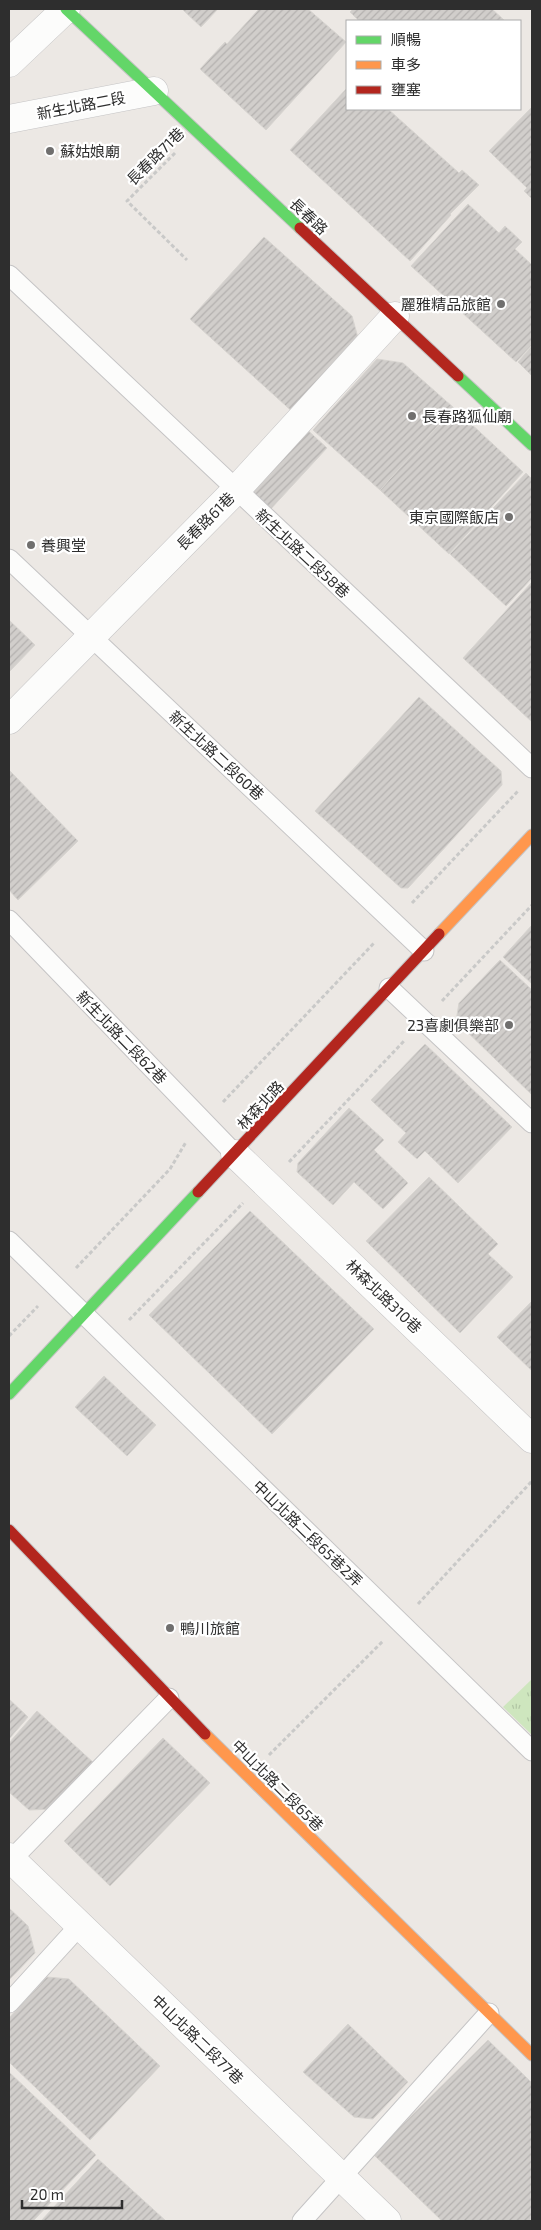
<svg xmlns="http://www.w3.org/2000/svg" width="541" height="2230" font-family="'Exo 2','Noto Sans TC',sans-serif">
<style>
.grass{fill:url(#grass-tufts)}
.building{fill:url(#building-hatch);stroke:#d7d4d0}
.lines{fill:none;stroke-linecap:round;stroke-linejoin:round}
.lane-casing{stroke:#c5c4c5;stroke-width:21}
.street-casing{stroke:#c5c4c5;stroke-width:29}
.fast-casing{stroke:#c5c4c5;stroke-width:13}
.slow-casing{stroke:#c5c4c5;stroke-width:13}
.jam-casing{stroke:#c5c4c5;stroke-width:13}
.path{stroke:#c9c9c8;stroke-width:3;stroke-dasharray:4 2.5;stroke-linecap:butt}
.lane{stroke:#fcfcfb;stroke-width:19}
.street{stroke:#fcfcfb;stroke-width:28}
.fast{stroke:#63d668;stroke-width:11}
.slow{stroke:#ff974d;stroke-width:11}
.jam{stroke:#b3261e;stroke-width:11}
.poi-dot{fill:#706f6e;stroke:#fff;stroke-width:2}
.labels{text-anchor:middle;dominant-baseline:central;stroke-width:4.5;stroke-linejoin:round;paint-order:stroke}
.street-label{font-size:15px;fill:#2e2e2e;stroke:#fff}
.poi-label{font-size:15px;fill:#2e2e2e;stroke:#fff;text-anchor:start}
</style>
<defs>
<pattern id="grass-tufts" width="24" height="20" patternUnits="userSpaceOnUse" patternTransform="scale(1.25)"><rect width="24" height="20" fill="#cee6be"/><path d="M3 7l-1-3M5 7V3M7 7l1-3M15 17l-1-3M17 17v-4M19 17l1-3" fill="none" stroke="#b1c6a4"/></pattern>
<pattern id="building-hatch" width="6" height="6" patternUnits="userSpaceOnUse" patternTransform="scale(1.25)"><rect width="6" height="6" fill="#d1cecb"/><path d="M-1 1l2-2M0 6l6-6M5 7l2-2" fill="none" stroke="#b4b1af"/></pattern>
</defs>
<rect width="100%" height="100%" fill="#ece8e4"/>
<!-- grass -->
<path class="grass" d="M532,1679V1735L503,1707Z"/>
<!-- building -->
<path class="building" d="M182,9H218L201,27Z
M259,9H308L346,42L266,130L200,69L225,42L227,44Z
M353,9H492L505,21H359L350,12Z
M347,88V109H388L459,173L462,170L479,185L450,214L451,215L410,261L290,150Z
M532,107V199L524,191L527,188L489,151Z
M468,204L499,233L505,226L522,242L515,249L532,265V345L516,362L411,266Z
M264,237L352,316L360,345L296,415L190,319Z
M532,346V376L518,362Z
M377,359L403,363L454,408L380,490L313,430Z
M454,408L523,472L449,554L380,490Z
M302,425L327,448L267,513L247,495Z
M526,473L532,479V578L506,606L450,554Z
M532,582V722L463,658Z
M9,620L35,645L9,672Z
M419,697L501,771L502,785L408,888H401L315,811Z
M9,770L78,841L18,900L9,890Z
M532,925V984L503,957Z
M500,960L532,990V1095L456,1021L459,1003Z
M425,1044L512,1127L458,1183L425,1151L417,1159L398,1142L406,1133L371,1100Z
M349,1108L384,1140L374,1150L408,1183L383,1209L354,1182L333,1205L297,1172L298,1163Z
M429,1177L498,1244L488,1254L513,1277L460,1333L366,1241Z
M250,1211L374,1329L272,1434L149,1315Z
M532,1301V1371L497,1337Z
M104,1376L156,1425L127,1456L75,1407Z
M9,1699L28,1717L9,1739Z
M37,1711L95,1764L54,1809L29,1810L9,1792V1743Z
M163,1738L210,1783L110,1886L64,1841Z
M9,1908L28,1926L35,1953L9,1980Z
M47,1977L69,1979L160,2066L90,2140L9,2062V2018Z
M348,2024L408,2082L373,2119L354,2117L303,2072Z
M488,2040L532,2083V2221H442L373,2154Z
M9,2072L96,2155L33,2221H9Z
M98,2159L166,2221H41Z"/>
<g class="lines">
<defs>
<path id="lane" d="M9,275L532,768
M9,559L424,951
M9,920L235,1154
M389,988L532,1123
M9,1241L532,1751
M11,1860L169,1698
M9,2003L80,1925
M302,2221L489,2013"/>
<path id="street" d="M9,63L66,9
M9,119L154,91
M9,720L236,490L395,316
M235,1154L532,1439
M9,1857L387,2221"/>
<path id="fast" d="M66,9L300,228
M458,376L532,445
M9,1394L198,1192"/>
<path id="slow" d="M439,934L532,835
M205,1734L532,2055"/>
<path id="jam" d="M300,228L458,376
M198,1192L439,934
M9,1530L205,1734"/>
</defs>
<!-- lane casing -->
<use href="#lane" class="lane-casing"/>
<!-- street casing -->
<use href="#street" class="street-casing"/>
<!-- fast casing -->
<use href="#fast" class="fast-casing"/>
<!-- slow casing -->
<use href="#slow" class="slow-casing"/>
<!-- jam casing -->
<use href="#jam" class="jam-casing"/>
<!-- path -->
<path class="path" d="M175,153L127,201L187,260
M412,903L518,791
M442,1001L532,905
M223,1102L375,942
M289,1162L405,1040
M76,1268L170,1169L186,1142
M129,1320L243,1203
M9,1336L38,1306
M418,1604L532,1481
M269,1755L383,1641"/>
<!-- lane -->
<use href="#lane" class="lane"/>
<!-- street -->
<use href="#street" class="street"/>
<!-- fast -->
<use href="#fast" class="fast"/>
<!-- slow -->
<use href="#slow" class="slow"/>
<!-- jam -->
<use href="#jam" class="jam"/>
</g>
<!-- markers -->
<g class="poi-dot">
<circle cx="50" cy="151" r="5"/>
<circle cx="501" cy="304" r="5"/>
<circle cx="412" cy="416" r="5"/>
<circle cx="509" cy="517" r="5"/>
<circle cx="31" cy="545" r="5"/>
<circle cx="509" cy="1025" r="5"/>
<circle cx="170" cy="1628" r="5"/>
</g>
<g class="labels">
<!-- street labels -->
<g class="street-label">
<text transform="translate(81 105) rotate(-11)">新生北路二段</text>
<text transform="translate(155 156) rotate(-45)">長春路71巷</text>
<text transform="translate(309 216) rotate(43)">長春路</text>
<text transform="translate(205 521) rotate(-45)">長春路61巷</text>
<text transform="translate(303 553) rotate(43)">新生北路二段58巷</text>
<text transform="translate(217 755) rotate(43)">新生北路二段60巷</text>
<text transform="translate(122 1037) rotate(46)">新生北路二段62巷</text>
<text transform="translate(260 1105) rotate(-47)">林森北路</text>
<text transform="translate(384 1296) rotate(44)">林森北路310巷</text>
<text transform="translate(308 1533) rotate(44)">中山北路二段65巷2弄</text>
<text transform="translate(278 1785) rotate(45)">中山北路二段65巷</text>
<text transform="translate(198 2039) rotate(44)">中山北路二段77巷</text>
</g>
<!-- poi labels -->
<g class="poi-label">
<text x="60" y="151">蘇姑娘廟</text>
<text x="491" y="304" text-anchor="end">麗雅精品旅館</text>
<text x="422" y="416">長春路狐仙廟</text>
<text x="499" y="517" text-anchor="end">東京國際飯店</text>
<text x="41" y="545">養興堂</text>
<text x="499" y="1025" text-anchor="end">23喜劇俱樂部</text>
<text x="180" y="1628">鴨川旅館</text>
</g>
</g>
<!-- border -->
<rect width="541" height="2230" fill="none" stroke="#2e2e2e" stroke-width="20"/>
<!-- legend -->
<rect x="346" y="20" width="175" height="90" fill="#ffffff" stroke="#ababab"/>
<rect x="356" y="36" width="25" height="8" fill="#63d668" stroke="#ababab"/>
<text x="391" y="45" font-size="15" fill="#2e2e2e">順暢</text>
<rect x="356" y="61" width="25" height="8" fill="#ff974d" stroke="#ababab"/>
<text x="391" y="70" font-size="15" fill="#2e2e2e">車多</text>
<rect x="356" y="86" width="25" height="8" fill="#b3261e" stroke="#ababab"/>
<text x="391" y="95" font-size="15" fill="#2e2e2e">壅塞</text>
<!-- scale -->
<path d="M22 2200v8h100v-8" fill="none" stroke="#2e2e2e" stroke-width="2.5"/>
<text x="30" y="2200" font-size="15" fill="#2e2e2e" stroke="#ffffff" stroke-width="4" paint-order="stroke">20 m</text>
</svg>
